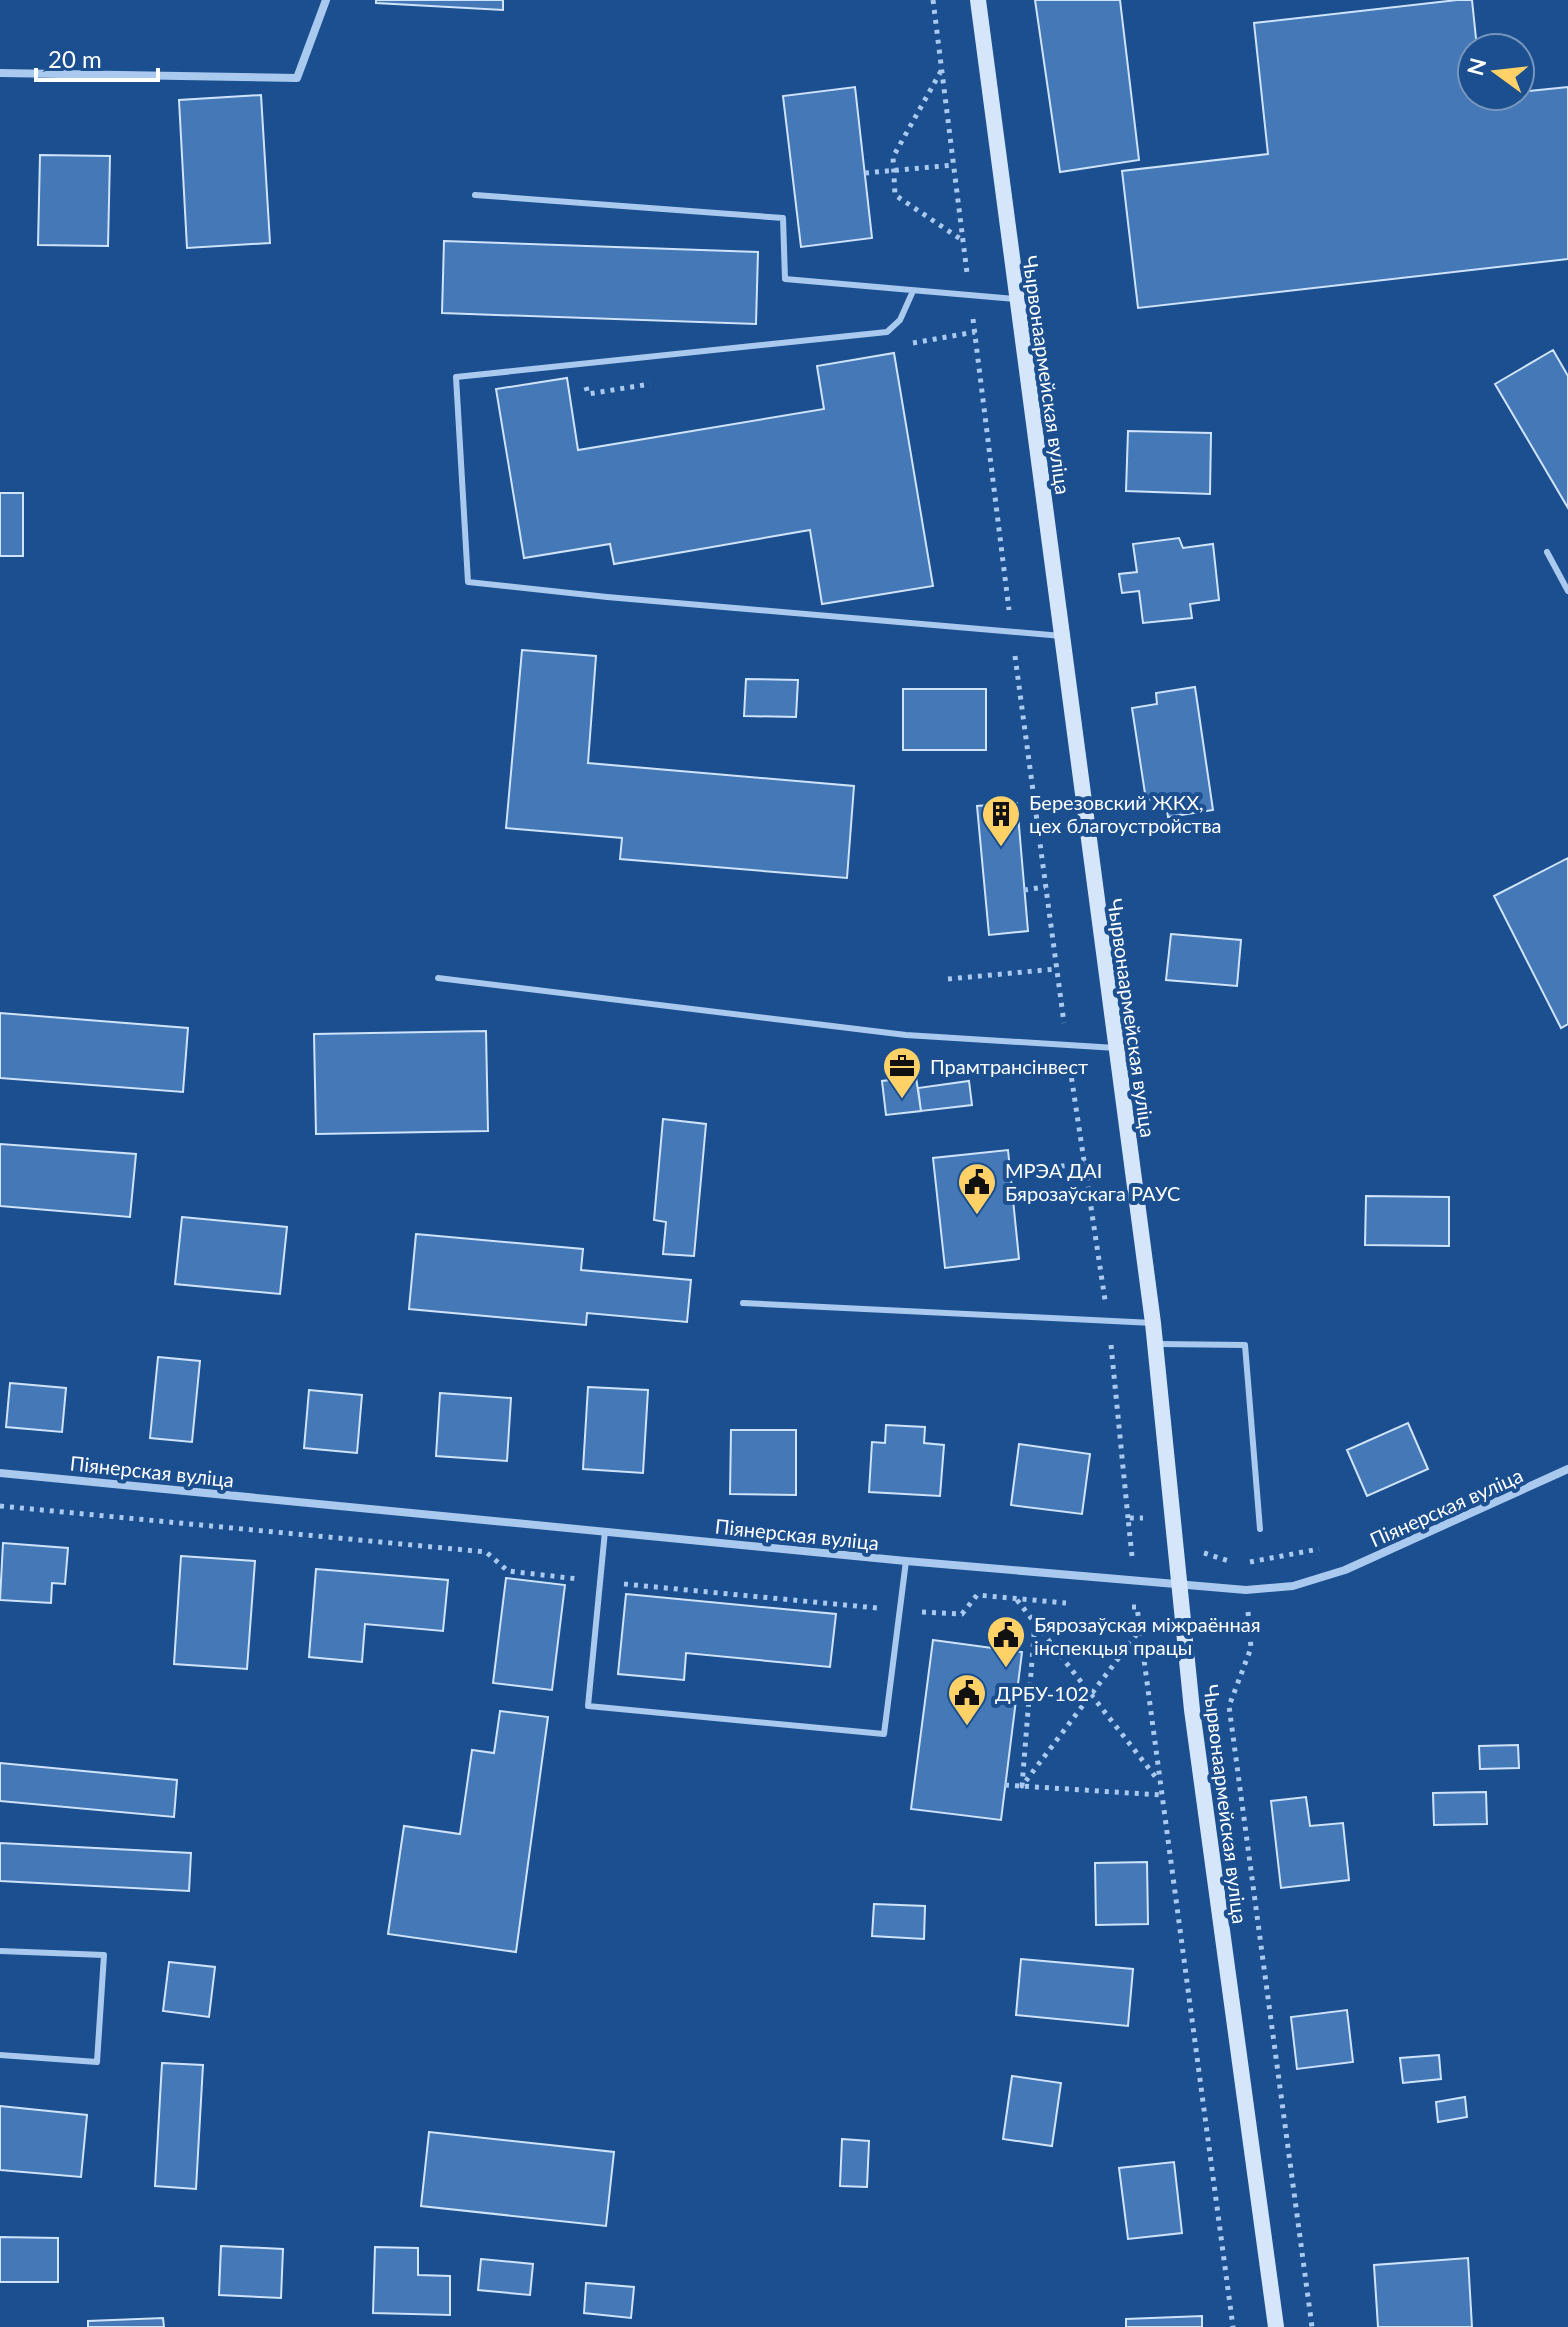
<svg xmlns="http://www.w3.org/2000/svg" width="1568" height="2327" font-family="Lato,sans-serif">
<style>
.building{fill:#4478b7;stroke:#cfe3fa;stroke-width:2}
.lines{fill:none;stroke-linecap:round;stroke-linejoin:round}
.path{stroke:#a9c9ee;stroke-width:5;stroke-dasharray:4 6;stroke-linecap:butt}
.service{stroke:#a9c9ee;stroke-width:6}
.minor{stroke:#a9c9ee;stroke-width:8}
.secondary{stroke:#d6e6fa;stroke-width:16}
.labels{text-anchor:middle;dominant-baseline:central;stroke-width:8;stroke-linejoin:round;paint-order:stroke}
.street-label{font-size:20px;fill:#fff;stroke:#1b4f8f}
.poi-label{font-size:20px;fill:#fff;stroke:#1b4f8f;text-anchor:start}
</style>
<rect width="100%" height="100%" fill="#1b4f8f"/>
<!-- building -->
<path class="building" d="M376,0H503V10L376,3Z
M1035,0H1120L1139,160L1060,172Z
M1457,0H1472L1477,48H1472V96H1520V92L1568,87V259L1138,308L1122,171L1268,154L1254,23Z
M855,87L872,238L801,247L783,96Z
M261,95L270,243L187,248L179,100Z
M40,155L110,156L108,246L38,245Z
M444,241L758,252L756,324L442,313Z
M1553,350L1568,376V508L1495,384Z
M894,353L933,586L822,604L810,530L614,564L610,544L524,558L496,389L567,378L578,450L824,409L817,366Z
M1128,431L1211,433L1210,494L1126,491Z
M0,493H23V556H0Z
M1179,538L1183,548L1213,544L1219,600L1190,604L1192,618L1143,623L1139,591L1122,593L1119,574L1137,572L1133,544Z
M522,650L596,656L588,763L854,786L847,878L620,859L622,838L506,828Z
M746,679L798,680L796,717L744,716Z
M1195,687L1213,810L1168,817L1165,797L1146,800L1132,708L1157,704L1156,693Z
M903,689H986V750H903Z
M1017,803L1028,931L989,935L977,806Z
M1568,858V1024L1561,1028L1494,896Z
M1171,934L1241,940L1237,986L1166,980Z
M0,1013L188,1028L183,1092L0,1078Z
M486,1031L488,1131L316,1134L314,1034Z
M916,1077L921,1111L886,1115L882,1081Z
M969,1081L972,1105L921,1111L918,1088Z
M663,1119L706,1124L694,1256L663,1254L666,1222L654,1220Z
M0,1144L136,1154L130,1217L0,1206Z
M1008,1150L1019,1259L945,1268L933,1158Z
M1366,1196L1449,1197V1246L1365,1245Z
M182,1217L287,1227L280,1294L175,1284Z
M416,1234L583,1249L581,1270L691,1280L687,1322L587,1313L586,1325L409,1309Z
M158,1357L200,1361L192,1442L150,1438Z
M10,1383L66,1388L62,1432L6,1427Z
M588,1387L648,1390L643,1473L583,1469Z
M309,1390L362,1395L357,1453L304,1448Z
M440,1393L511,1398L507,1461L436,1456Z
M1408,1423L1428,1469L1367,1496L1347,1450Z
M886,1425L925,1427L924,1443L944,1445L940,1496L869,1492L872,1442L885,1443Z
M731,1430H796V1495L730,1494Z
M1019,1444L1090,1454L1082,1514L1011,1505Z
M3,1543L68,1548L65,1584L52,1583L51,1603L0,1600Z
M181,1556L255,1561L247,1669L174,1664Z
M316,1569L448,1580L443,1631L365,1624L362,1662L309,1657Z
M506,1578L565,1585L552,1690L493,1683Z
M626,1594L836,1614L830,1667L686,1653L684,1680L618,1674Z
M933,1640L1022,1652L1001,1820L911,1809Z
M500,1711L548,1717L516,1952L388,1934L404,1826L460,1834L472,1750L494,1753Z
M1518,1745L1519,1768L1480,1769L1479,1746Z
M0,1763L177,1780L174,1817L0,1801Z
M1486,1792L1487,1824L1434,1825L1433,1793Z
M1306,1797L1310,1826L1343,1823L1349,1880L1281,1888L1271,1801Z
M0,1843L191,1853L189,1891L0,1881Z
M1147,1862L1148,1924L1096,1925L1095,1863Z
M874,1904L925,1906L924,1939L872,1936Z
M1021,1959L1133,1969L1128,2026L1016,2015Z
M169,1962L215,1967L209,2017L163,2011Z
M1347,2010L1353,2062L1297,2069L1291,2017Z
M1439,2055L1441,2079L1403,2083L1400,2058Z
M162,2063L203,2065L196,2189L155,2186Z
M1012,2076L1061,2083L1052,2146L1003,2139Z
M1465,2097L1467,2117L1438,2122L1436,2102Z
M0,2106L87,2115L81,2177L0,2170Z
M429,2132L614,2152L606,2226L421,2206Z
M842,2139L869,2141L867,2187L840,2186Z
M1174,2162L1182,2233L1128,2239L1119,2168Z
M0,2237L58,2238V2282H0Z
M221,2246L283,2249L281,2298L219,2295Z
M375,2247L418,2248V2275L450,2276V2315L373,2313Z
M1468,2258L1472,2327H1378L1374,2265Z
M481,2259L533,2264L530,2295L478,2290Z
M586,2283L634,2287L631,2318L584,2313Z
M1202,2316V2327H1126V2319Z
M163,2318L164,2327H88V2321Z"/>
<g class="lines">
<!-- path -->
<path class="path" d="M933,0L967,273
M941,71L893,157L895,195L962,240
M865,173L954,165
M973,319L1009,610
M913,343L975,332
M586,387L588,394L650,384
M1015,656L1064,1023
M1024,890L1045,887
M948,979L1056,969
M1070,1068L1105,1300
M1011,1173L1085,1163
M1111,1345L1128,1518
M0,1506L486,1552L508,1571L578,1579
M1204,1553L1229,1561
M1132,1556L1128,1518H1143
M1250,1562L1319,1549
M624,1584L877,1608
M1017,1600L1158,1780
M1132,1607H1137L1233,2327
M922,1612L962,1614L977,1595L1066,1603
M1248,1612L1251,1648L1229,1706L1312,2327
M1035,1623L1022,1786L1139,1631
M1005,1785L1161,1795"/>
<!-- service -->
<path class="service" d="M475,195L783,218L785,279L1015,299
M913,291L900,320L887,332L456,377L468,582L607,597L1062,636
M1547,552L1568,591
M438,978L906,1035L1116,1048
M743,1303L1153,1323
M1159,1344L1245,1345L1260,1529
M605,1531L588,1706L884,1734L906,1561
M0,1951L104,1955L97,2062L0,2055"/>
<!-- minor -->
<path class="minor" d="M0,73L297,78L326,0
M0,1473L906,1561L1246,1590L1293,1586L1345,1570L1568,1469"/>
<!-- secondary -->
<path class="secondary" d="M978,0L1153,1323L1192,1710L1276,2327"/>
</g>
<!-- icons -->
<defs>
<symbol id="building-pin" viewBox="-11 -11 22 30"><path d="M0 17L-7.5 6A9.5 9.5 0 1 1 7.5 6Z" fill="#ffd166" stroke="#1b4f8f"/><path d="M-4-6H4V6H1V3H-1V6H-4ZM-2.5-4.3h1.7v1.8h-1.7ZM.8-4.3h1.7v1.8H.8ZM-2.5-1h1.7V.8h-1.7ZM.8-1h1.7V.8H.8Z" fill="#111"/></symbol>
<symbol id="office-pin" viewBox="-11 -11 22 30"><path d="M0 17L-7.5 6A9.5 9.5 0 1 1 7.5 6Z" fill="#ffd166" stroke="#1b4f8f"/><path d="M-6-3h4V-5.5h4V-3h4V5H-6ZM-1-4.5V-3h2v-1.5ZM-6 0V1H6V0Z" fill="#111"/></symbol>
<symbol id="civic-pin" viewBox="-11 -11 22 30"><path d="M0 17L-7.5 6A9.5 9.5 0 1 1 7.5 6Z" fill="#ffd166" stroke="#1b4f8f"/><path d="M-.6-6.5H3V-4.5H.6V-3L4-1V1h2V6H-6V1h2V-1L-.6-3ZM-1.2 2.5V6h2.4V2.5Z" fill="#111"/></symbol>
</defs>
<g fill-rule="evenodd">
<use href="#building-pin" x="979" y="792" width="44" height="60"/>
<use href="#office-pin" x="880" y="1044" width="44" height="60"/>
<use href="#civic-pin" x="955" y="1160" width="44" height="60"/>
<use href="#civic-pin" x="984" y="1613" width="44" height="60"/>
<use href="#civic-pin" x="945" y="1671" width="44" height="60"/>
</g>
<g class="labels">
<!-- street labels -->
<g class="street-label">
<text transform="translate(1047 375) rotate(82)">Чырвонаармейская вуліца</text>
<text transform="translate(1132 1018) rotate(82)">Чырвонаармейская вуліца</text>
<text transform="translate(152 1471) rotate(6)">Піянерская вуліца</text>
<text transform="translate(1446 1507) rotate(-24)">Піянерская вуліца</text>
<text transform="translate(797 1534) rotate(6)">Піянерская вуліца</text>
<text transform="translate(1226 1804) rotate(83)">Чырвонаармейская вуліца</text>
</g>
<!-- poi labels -->
<g class="poi-label">
<text x="1029" y="802">Березовский ЖКХ,<tspan x="1029" dy="23">цех благоустройства</tspan></text>
<text x="930" y="1066">Прамтрансінвест</text>
<text x="1005" y="1170">МРЭА ДАІ<tspan x="1005" dy="23">Бярозаўскага РАУС</tspan></text>
<text x="1034" y="1624">Бярозаўская міжраённая<tspan x="1034" dy="23">інспекцыя працы</tspan></text>
<text x="995" y="1693">ДРБУ-102</text>
</g>
</g>
<!-- north arrow -->
<g transform="translate(1496 72) rotate(285)"><circle r="38" fill="#1b4f8f" stroke="#7695bc" stroke-width="2"/>
<path d="M0-6L14 30L0 20L-14 30Z" fill="#ffd166"/>
<text y="-12" font-size="22" font-weight="bold" text-anchor="middle" fill="#ffffff">N</text>
</g>
<!-- scale -->
<path d="M36 68v12h122v-12" fill="none" stroke="#ffffff" stroke-width="4"/>
<text x="48" y="68" font-size="24" fill="#ffffff" stroke="#1b4f8f" stroke-width="6" paint-order="stroke">20 m</text>
</svg>
